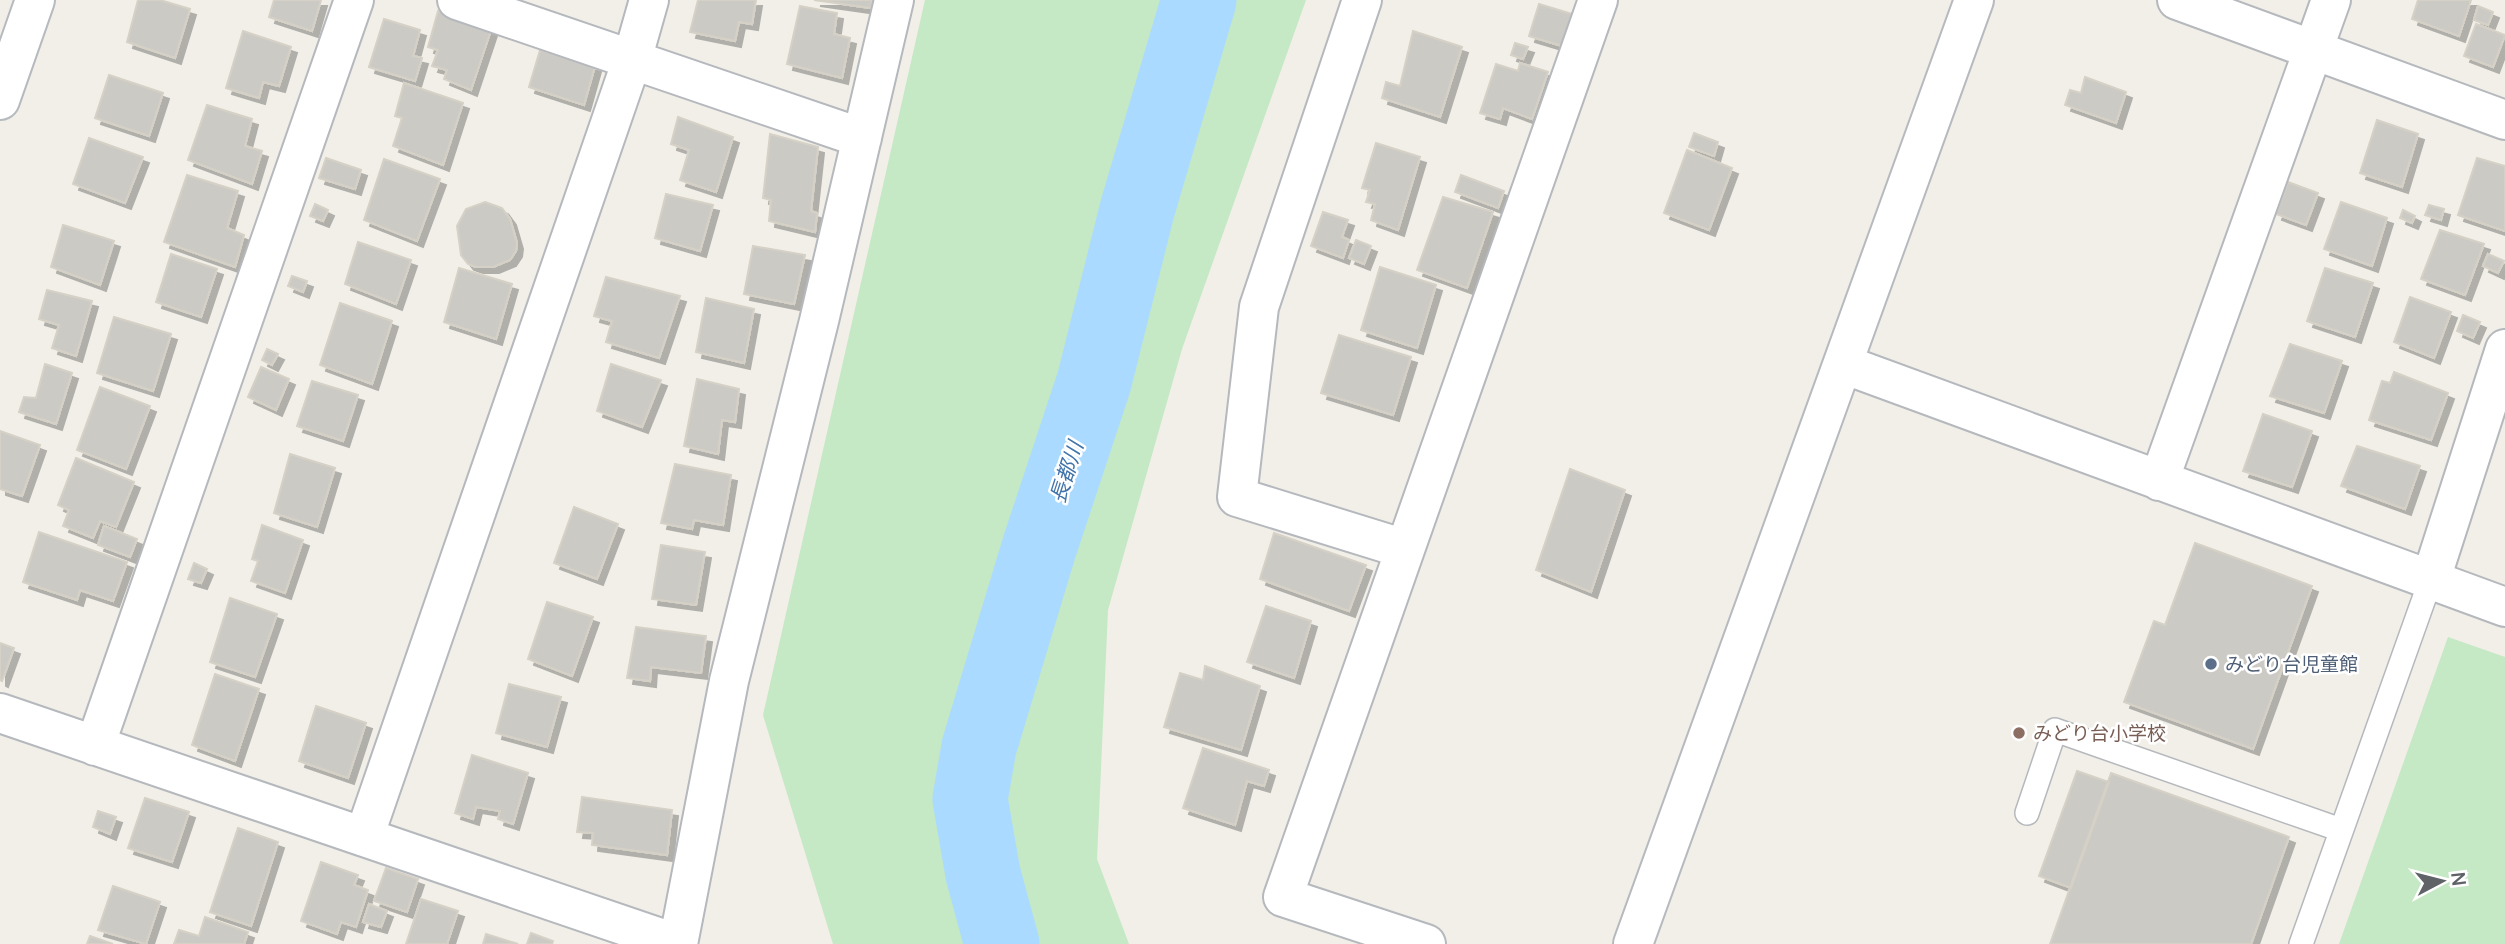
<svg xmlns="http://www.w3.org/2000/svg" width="2505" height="944" font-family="Manrope,'Noto Sans JP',sans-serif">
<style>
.green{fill:#c5e8c5}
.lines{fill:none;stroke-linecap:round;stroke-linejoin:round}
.river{stroke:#aadaff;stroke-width:75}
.building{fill:#cccac5;stroke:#d6d1c6;stroke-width:2;filter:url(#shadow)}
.lane-casing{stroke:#b5b8bc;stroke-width:26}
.street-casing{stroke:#b5b8bc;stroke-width:42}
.secondary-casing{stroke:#b6babf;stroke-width:42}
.lane{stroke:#fff;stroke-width:23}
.street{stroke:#fff;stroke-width:38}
.secondary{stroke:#fff;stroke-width:38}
.service-dot{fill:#5c6f8a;stroke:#fff;stroke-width:2.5}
.education-dot{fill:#8d6e63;stroke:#fff;stroke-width:2.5}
.labels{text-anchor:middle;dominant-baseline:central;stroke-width:5;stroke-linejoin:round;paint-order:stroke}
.service-label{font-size:19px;fill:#4e5e75;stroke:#fff;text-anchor:start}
.education-label{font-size:19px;fill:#785e54;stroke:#fff;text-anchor:start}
.water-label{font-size:21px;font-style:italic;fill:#4174aa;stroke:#fff}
</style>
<defs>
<filter id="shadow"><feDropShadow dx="6" dy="6" stdDeviation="0" flood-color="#0004"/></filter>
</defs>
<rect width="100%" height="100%" fill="#f1efe8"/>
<!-- green -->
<path class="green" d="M925,0H1306L1182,349L1108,610L1097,859L1129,944H833L763,715Z
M2448,637L2505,657V944H2339Z"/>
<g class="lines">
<!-- river -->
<path class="river" d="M1002,944L983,874L970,799L979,747L1039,548L1094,382L1137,210L1199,0"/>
</g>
<!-- building -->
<path class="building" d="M138,0H160L190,9L175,58L127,42Z
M274,0H321L312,31L269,17Z
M698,0H756L752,24L739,22L735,41L690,32Z
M814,0H872L871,8Z
M2418,0H2471L2459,36L2412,19Z
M1539,4L1572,14L1562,46L1529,36Z
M800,6L837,13L834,34L850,38L842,78L787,64Z
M2478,6L2493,12L2488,25L2474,20Z
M438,11L492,27L471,90L444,79L447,70L432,66L438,50L428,47Z
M384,19L420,30L413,56L422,58L415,81L369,67Z
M2476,24L2505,35L2493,67L2464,56Z
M243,31L291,47L279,86L263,82L259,98L226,88Z
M1413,31L1462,47L1440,117L1382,98L1386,82L1400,86Z
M1515,43L1528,47L1523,59L1511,55Z
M540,50L595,66L584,105L529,87Z
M1520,63L1548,72L1532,119L1503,108L1500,119L1480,113L1496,64L1518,71Z
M109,75L163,93L149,136L95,118Z
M2085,77L2126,92L2116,123L2065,105L2070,90L2081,93Z
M404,83L463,103L443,165L393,146L402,118L395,116Z
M207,105L252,119L245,146L262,151L252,184L188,160Z
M678,117L733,137L716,192L680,180L689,150L671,144Z
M2377,120L2418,134L2402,187L2360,173Z
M1694,133L1718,142L1714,156L1689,147Z
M770,134L818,147L811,211L817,213L815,232L769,221L771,200L763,198Z
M89,138L143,157L125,203L73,184Z
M1376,143L1420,157L1398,230L1371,220L1375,204L1366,202L1370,190L1362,188Z
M1687,150L1732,168L1709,230L1664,213Z
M326,158L361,170L355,189L319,178Z
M2477,158L2505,166V231L2458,215Z
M384,159L440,179L417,241L364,220Z
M187,175L238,191L227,228L244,235L235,267L164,242Z
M1461,175L1504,191L1498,208L1455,192Z
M2288,182L2318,193L2306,225L2276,214Z
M666,194L713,205L700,251L655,238Z
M1443,197L1493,212L1467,288L1417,270Z
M485,202L502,208L510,219L517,243L516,251L510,260L493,267H476L468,264L461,255L457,226L466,209Z
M2341,202L2387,218L2372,266L2324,249Z
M315,204L328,210L323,221L310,216Z
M2429,205L2444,209L2441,220L2425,215Z
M2403,210L2415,216L2412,223L2400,218Z
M1323,212L1348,220L1342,237L1349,240L1343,258L1311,246Z
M63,225L114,241L100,285L51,267Z
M2440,230L2484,244L2465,295L2421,279Z
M1356,240L1371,246L1364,264L1349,258Z
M358,242L411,260L396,304L345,284Z
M753,246L805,255L794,304L744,294Z
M171,254L217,269L201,317L156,302Z
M2488,254L2504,261L2498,273L2483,266Z
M1380,267L1436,285L1417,348L1361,330Z
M459,268L512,284L496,339L444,322Z
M2325,268L2373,283L2355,337L2307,321Z
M292,276L307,281L303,292L288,286Z
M606,277L680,296L659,358L606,342L612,321L594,316Z
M47,290L92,301L76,356L52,348L59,325L39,319Z
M2410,297L2451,312L2434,358L2394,342Z
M706,298L754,309L744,363L696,352Z
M340,303L392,321L372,384L320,365Z
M2463,315L2480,322L2473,338L2457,331Z
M114,317L171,334L153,391L97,373Z
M1339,335L1411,357L1393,415L1321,393Z
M2290,344L2342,361L2324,413L2270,396Z
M267,349L278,354L272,365L262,360Z
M45,364L72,373L56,424L19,412L24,397L36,398Z
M611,364L661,380L642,427L597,411Z
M261,367L289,379L276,410L248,397Z
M2394,372L2448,393L2431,440L2369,420L2382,381L2390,383Z
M697,379L739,389L735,422L722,420L718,454L684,446Z
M312,381L358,395L343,441L297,426Z
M100,387L150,406L126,469L77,450Z
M2263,414L2312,431L2292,487L2243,471Z
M0,431L40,445L22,496L0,489Z
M2357,446L2420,466L2405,509L2341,486Z
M290,454L335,468L317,527L274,513Z
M76,458L134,482L116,527L100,521L93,538L63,526L69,510L58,505Z
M675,464L731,475L723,525L694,520L692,529L661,523Z
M1570,469L1625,490L1591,592L1536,570Z
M574,507L618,524L597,579L554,563Z
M262,525L303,540L285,593L251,581L258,561L252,559Z
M104,526L137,539L130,557L98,545Z
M39,532L127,562L113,601L80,590L77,600L23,582Z
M1274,533L1366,565L1349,611L1260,579Z
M2195,543L2312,586L2253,749L2124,702L2154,621L2165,625Z
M661,545L705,552L696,605L652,599Z
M194,563L207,569L201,583L188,579Z
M230,598L277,614L255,677L210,662Z
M547,602L593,617L572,676L528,659Z
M1266,606L1311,621L1294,678L1247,662Z
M636,627L706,636L701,673L651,667L650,681L627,678Z
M0,643L14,648L2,681L0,680Z
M1205,666L1260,686L1241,750L1164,727L1180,673L1203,680Z
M215,674L259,689L235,761L192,745Z
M509,684L561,697L547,747L496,733Z
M316,706L366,723L348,778L299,761Z
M1203,748L1269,770L1264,786L1247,781L1235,825L1183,808Z
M472,755L528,773L513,824L498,819L500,811L476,807L473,819L455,813Z
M2077,771L2109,782L2071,888L2039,876Z
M2111,773L2289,837L2251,944H2050Z
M582,797L672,810L667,855L592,845L593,833L577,832Z
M145,798L189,812L172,862L128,848Z
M98,811L116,817L110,834L93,827Z
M238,828L278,842L251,926L210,912Z
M321,862L358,875L354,885L368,890L356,927L341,922L337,934L301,921Z
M386,868L418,879L407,912L374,901Z
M113,886L160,902L146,944L98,930Z
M421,899L458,911L447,944H406Z
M369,904L387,911L381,927L363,922Z
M205,917L248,932L244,944H174L179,930L199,936Z
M531,933L553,941L552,944H527Z
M486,934L518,944H483Z
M90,936L113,944H87Z"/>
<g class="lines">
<defs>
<path id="lane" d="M2027,813L2055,730L2341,830
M2301,944L2431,579"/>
<path id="street" d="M457,0L862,138
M1362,0L1259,307L1237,497L1405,549
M2177,0L2505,120
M1843,364L2505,607
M2159,481L2331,0
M2431,579L2505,349
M0,713L678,944L729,681L819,321L894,0
M95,746L354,0
M364,837L632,60L649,0
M1426,944L1283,897L1598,0"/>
<path id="secondary" d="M0,100L35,0
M1633,944L1974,0"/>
</defs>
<!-- lane casing -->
<use href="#lane" class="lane-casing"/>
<!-- street casing -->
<use href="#street" class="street-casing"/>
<!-- secondary casing -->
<use href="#secondary" class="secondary-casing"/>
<!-- lane -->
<use href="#lane" class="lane"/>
<!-- street -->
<use href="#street" class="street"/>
<!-- secondary -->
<use href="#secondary" class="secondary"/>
</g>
<!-- markers -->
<circle class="service-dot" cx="2211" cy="664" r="7"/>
<circle class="education-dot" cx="2019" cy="733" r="7"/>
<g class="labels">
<!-- service labels -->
<g class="service-label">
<text x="2225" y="664">みどり台児童館</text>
</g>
<!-- education labels -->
<g class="education-label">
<text x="2033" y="733">みどり台小学校</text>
</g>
<!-- water labels -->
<g class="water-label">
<text transform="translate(1066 472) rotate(-72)">長都川</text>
</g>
</g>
<!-- north arrow -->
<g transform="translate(2442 881) rotate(83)" stroke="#ffffff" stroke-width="5" paint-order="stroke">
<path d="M0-5L12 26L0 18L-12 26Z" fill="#5f6368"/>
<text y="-10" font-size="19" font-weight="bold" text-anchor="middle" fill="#5f6368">N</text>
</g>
</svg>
